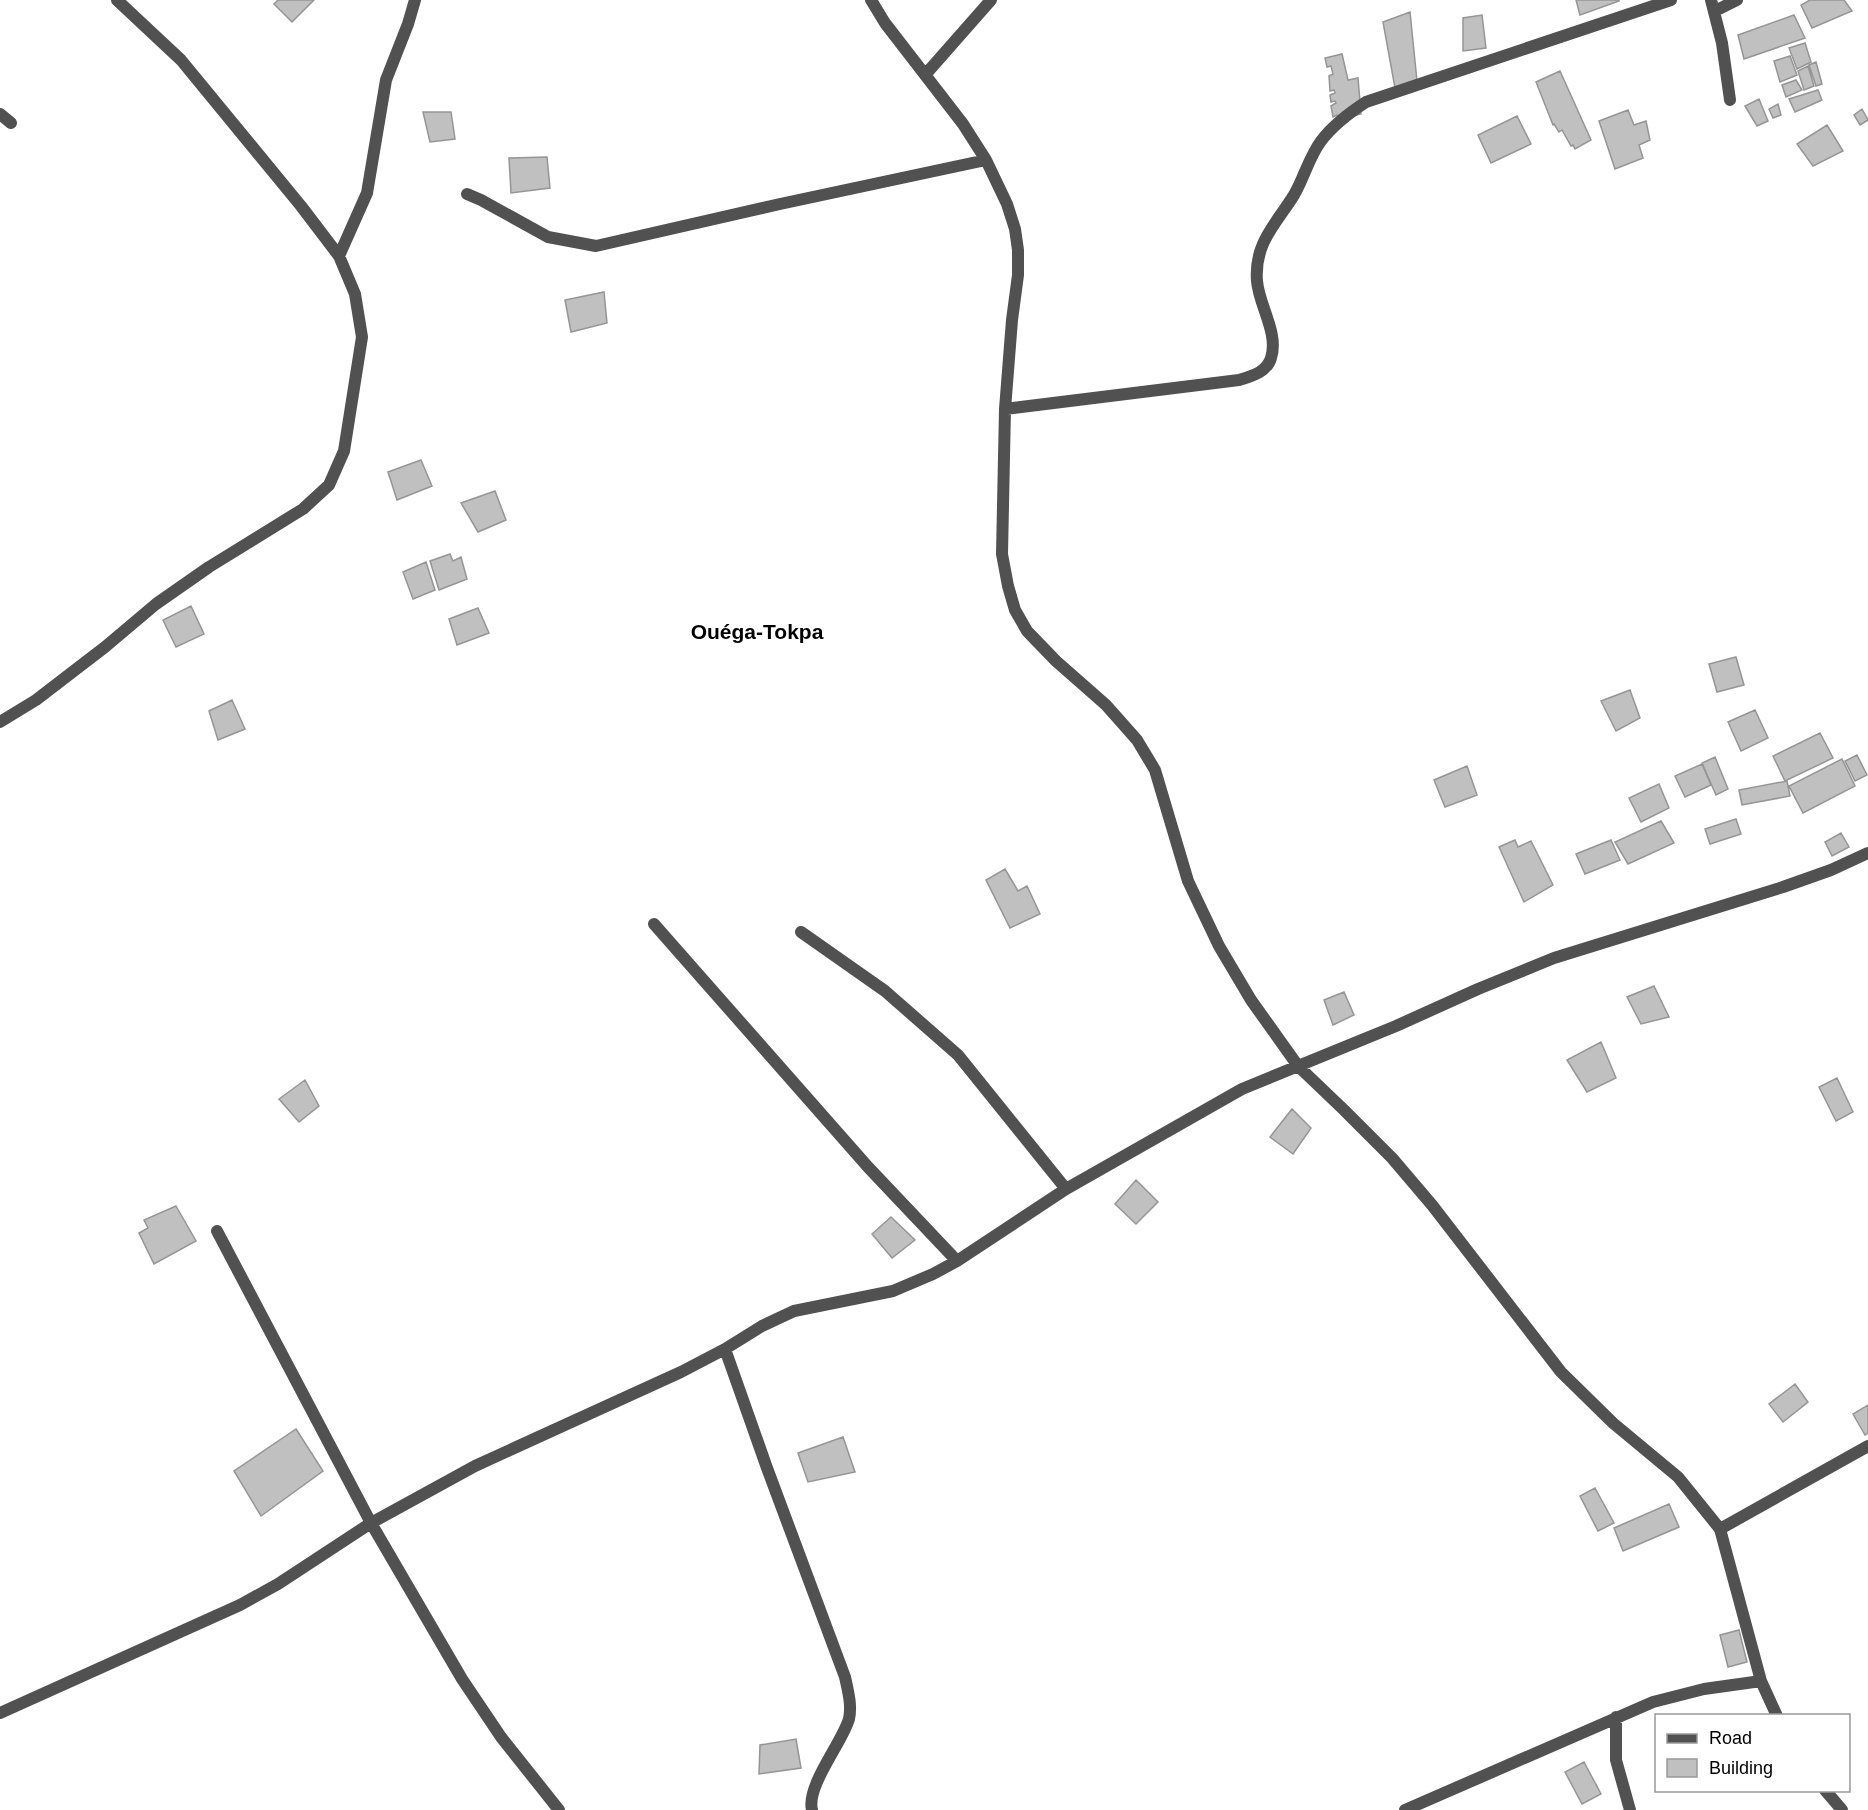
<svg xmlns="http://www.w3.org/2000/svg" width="1868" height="1810" font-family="Arial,sans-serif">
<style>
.building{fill:#c0c0c0;stroke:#959595;stroke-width:1.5}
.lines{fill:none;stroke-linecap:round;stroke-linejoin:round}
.minor{stroke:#515151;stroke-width:12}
.labels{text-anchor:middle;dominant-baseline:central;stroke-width:4.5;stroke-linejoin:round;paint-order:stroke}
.quarter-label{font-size:21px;font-weight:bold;fill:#000;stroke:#fff}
</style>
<rect width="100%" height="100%" fill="#fff"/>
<!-- building -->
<path class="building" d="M278,0H314L292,22L274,4Z
M1576,0H1619V1L1580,15Z
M1810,0H1844L1852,11L1812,28L1801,5Z
M1410,12L1417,81L1395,88L1383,22Z
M1482,15L1486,48L1463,51V18Z
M1794,15L1805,38L1744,59L1738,35Z
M1805,43L1811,62L1797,69L1789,48Z
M1342,54L1348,80L1358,78L1361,114L1339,119L1337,115L1333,117L1331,106L1336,103L1335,101L1331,102L1330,95L1335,93L1334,90L1330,91L1329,76L1333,74L1331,66L1327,67L1325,58Z
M1790,56L1797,75L1780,82L1774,61Z
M1816,62L1822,84L1816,86L1809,65Z
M1808,66L1814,86L1804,90L1798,71Z
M1560,71L1591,140L1575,149L1573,145L1571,146L1562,130L1559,132L1554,124L1553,125L1536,82Z
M1796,80L1802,90L1786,97L1782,85Z
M1818,90L1822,100L1795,112L1789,99Z
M1759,99L1768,121L1757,126L1745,106Z
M1778,104L1781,115L1773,118L1769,109Z
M1862,109L1868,120L1860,125L1854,115Z
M1628,110L1634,125L1646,121L1650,140L1639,145L1643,158L1615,169L1599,121Z
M423,112H451L455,139L430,142Z
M1517,116L1531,144L1491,163L1478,135Z
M1827,125L1843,151L1813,166L1797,144Z
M547,157L550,188L511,193L509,158Z
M604,292L607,323L571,332L565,300Z
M421,460L432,486L397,500L388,472Z
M495,491L506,520L478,532L461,503Z
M450,554L453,561L461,557L467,579L439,590L430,561Z
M426,562L435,590L413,599L403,572Z
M191,606L204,634L176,647L163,620Z
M478,608L489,633L457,645L449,619Z
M1736,657L1744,685L1717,692L1709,664Z
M1630,690L1640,718L1616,731L1601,701Z
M232,700L245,729L218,740L209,711Z
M1755,710L1768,738L1741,751L1728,722Z
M1820,733L1833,758L1785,781L1773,756Z
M1857,755L1867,775L1855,781L1845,761Z
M1715,757L1728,789L1716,795L1702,763Z
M1842,759L1855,786L1803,813L1789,786Z
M1702,764L1711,785L1685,797L1675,776Z
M1467,766L1477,795L1445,807L1434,780Z
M1787,781L1790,796L1742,805L1739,790Z
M1659,784L1669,808L1641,822L1629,798Z
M1736,819L1741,834L1710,844L1705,829Z
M1661,821L1674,843L1628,864L1615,842Z
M1841,833L1849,847L1832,856L1825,842Z
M1515,840L1518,847L1531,841L1553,885L1524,902L1499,847Z
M1611,840L1620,860L1585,874L1576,854Z
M1005,869L1018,891L1027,886L1040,914L1010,928L986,880Z
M1654,986L1669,1017L1641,1024L1627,997Z
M1344,992L1354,1015L1333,1025L1324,1000Z
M1601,1042L1616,1078L1587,1092L1567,1060Z
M1837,1078L1853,1112L1836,1121L1819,1087Z
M305,1080L319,1106L299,1122L279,1099Z
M1292,1109L1311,1128L1293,1154L1270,1137Z
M1136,1180L1158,1202L1136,1224L1115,1204Z
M176,1206L196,1241L154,1264L139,1233L148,1228L144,1220Z
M891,1217L915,1240L892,1258L872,1234Z
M1795,1384L1808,1402L1783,1422L1769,1404Z
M1868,1405V1433L1865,1435L1853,1414Z
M296,1429L323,1471L261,1516L234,1471Z
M843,1437L855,1472L808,1482L798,1453Z
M1595,1488L1614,1523L1598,1531L1580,1496Z
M1669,1504L1679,1527L1623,1551L1614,1528Z
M1739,1630L1747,1662L1728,1667L1720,1635Z
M796,1739L801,1768L759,1774L760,1745Z
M1584,1762L1601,1794L1582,1804L1565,1772Z"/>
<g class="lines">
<!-- minor -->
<path class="minor" d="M871,0L885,23L963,124L986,160L1007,204L1015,229L1018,250V275L1012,320L1005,409L1002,554L1008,586L1015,610L1027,631L1056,661L1106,705L1137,740L1155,770L1188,881L1219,946L1251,1000L1298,1066L1344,1110L1392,1158L1432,1205L1561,1372L1613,1423L1678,1477L1720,1529L1761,1681L1777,1716
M1711,0L1722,43L1730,100
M1715,11L1737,0
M925,75L991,0
M0,114L11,123
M467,194L481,200L548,237L596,246L780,204L986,160
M339,256L367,193L386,80L408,24L415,0
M1005,409L1239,380C1252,376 1267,372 1271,358C1279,333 1259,306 1257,281C1254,243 1276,224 1294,195C1304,178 1309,157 1321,141C1333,125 1349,113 1366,102L1671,0
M0,722L36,700L105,647L156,604L209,567L303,509L329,485L344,451L362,337L355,294L339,256L301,206L181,60L117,0
M654,924L868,1167L957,1261
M801,932L885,991L958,1055L1066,1189
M217,1231L371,1523L462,1679L501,1737L559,1810
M725,1349L767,1468L845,1677C848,1691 852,1705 849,1719C842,1743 806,1786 812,1810
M1720,1529L1868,1446
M0,1713L240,1605L278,1584L371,1523L475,1466L681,1372L725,1349L762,1326L794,1311L893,1291L933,1274L957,1261L1066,1189L1242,1089L1396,1026L1478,989L1554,958L1783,887L1831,870L1868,853
M1616,1717V1760L1630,1810
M1825,1790L1842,1810
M1405,1810L1653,1702L1704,1689L1761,1681"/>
</g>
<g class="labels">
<!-- quarter labels -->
<g class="quarter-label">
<text x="757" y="631">Ouéga-Tokpa</text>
</g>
</g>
<!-- legend -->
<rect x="1655" y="1714" width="195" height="78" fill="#ffffff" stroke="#999999" stroke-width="1.5"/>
<rect x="1667" y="1734" width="30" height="9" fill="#515151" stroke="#999999" stroke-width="1.5"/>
<text x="1709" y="1744" font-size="18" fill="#000000">Road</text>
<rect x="1667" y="1759" width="30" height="18" fill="#c0c0c0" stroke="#999999" stroke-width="1.5"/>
<text x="1709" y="1774" font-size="18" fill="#000000">Building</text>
</svg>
